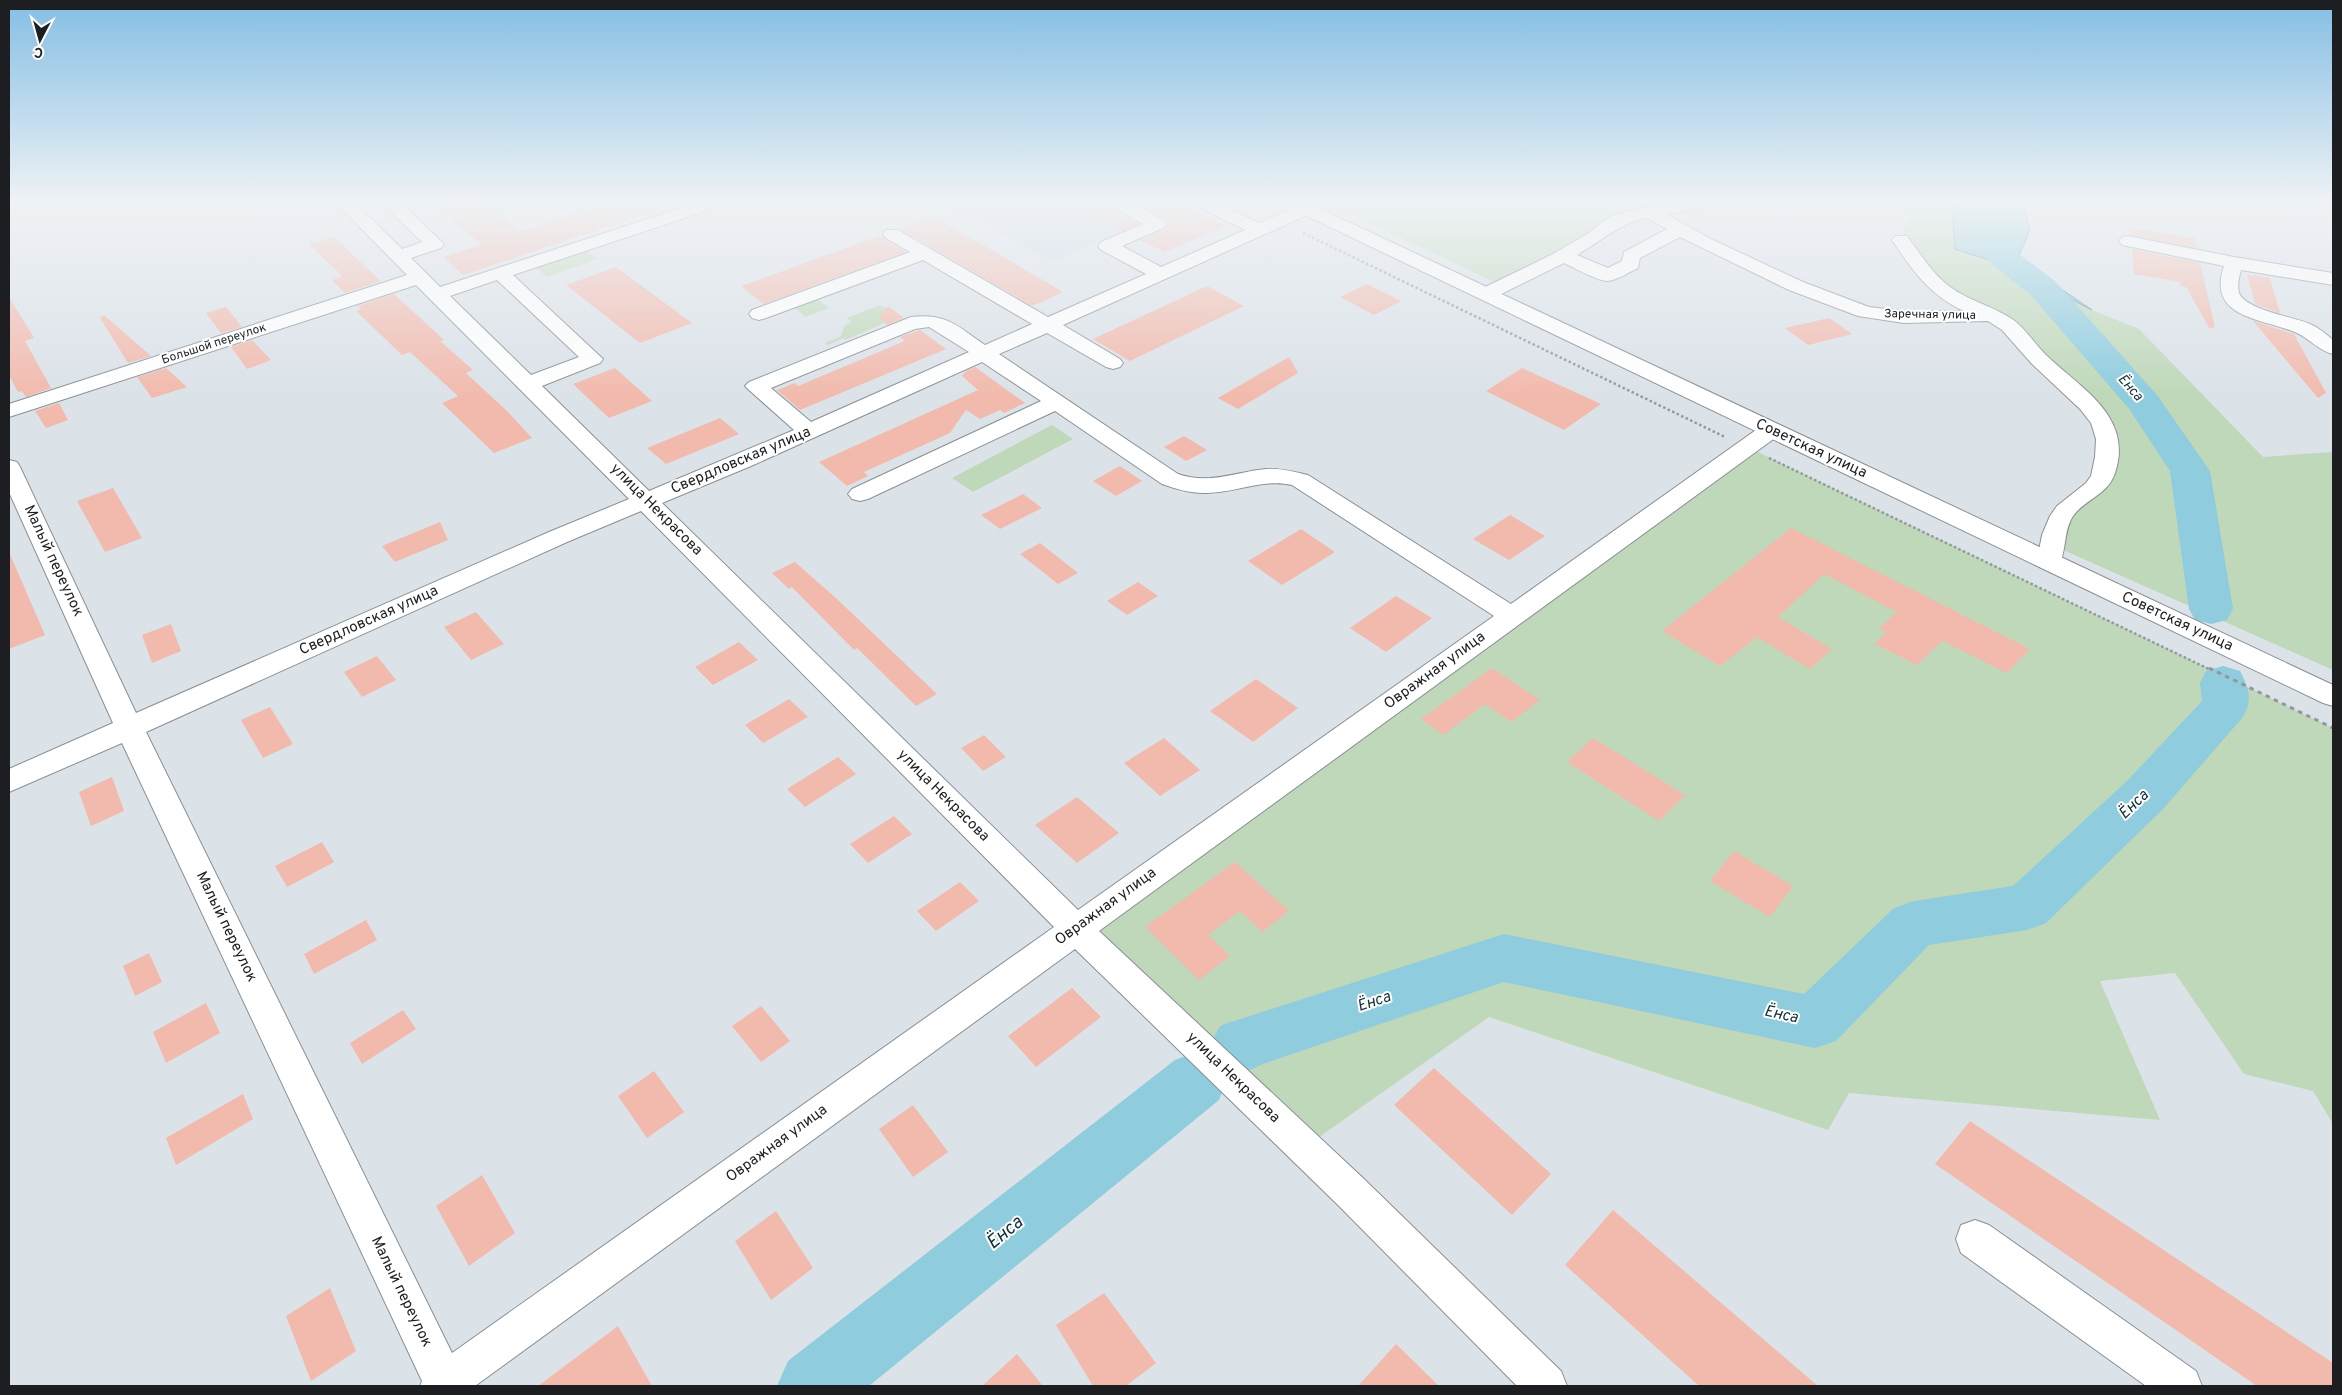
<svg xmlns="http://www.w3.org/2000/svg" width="2342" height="1395" font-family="Overpass,sans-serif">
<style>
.built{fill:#cbd8e4}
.green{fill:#bfd8b9}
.water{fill:#8eccde;stroke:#6c98a5}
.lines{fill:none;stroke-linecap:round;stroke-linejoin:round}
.river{fill:#8eccde;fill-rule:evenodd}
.building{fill:#f2baad}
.minor-casing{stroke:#898f95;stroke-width:2}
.major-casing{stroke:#898f95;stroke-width:2}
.path-far1{stroke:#93989d;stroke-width:2.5;stroke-dasharray:2.5 2.5;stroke-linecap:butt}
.path{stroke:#93989d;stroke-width:3;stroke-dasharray:4.5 4.5;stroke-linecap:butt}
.minor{fill:#fff;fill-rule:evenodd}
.major{fill:#fff;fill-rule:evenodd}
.labels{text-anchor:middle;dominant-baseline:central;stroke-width:4;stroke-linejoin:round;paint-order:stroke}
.far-street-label{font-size:12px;fill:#1c1e21;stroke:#fff}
.far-water-label{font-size:14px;font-style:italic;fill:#113038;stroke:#fff}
.street-label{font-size:15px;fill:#1c1e21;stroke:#fff}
.water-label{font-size:16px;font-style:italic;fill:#113038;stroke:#fff}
.near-water-label{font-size:19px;font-style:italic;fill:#113038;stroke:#fff}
</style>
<rect width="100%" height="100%" fill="#dbe2e8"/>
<!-- built -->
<path class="built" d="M969,201H1083L1133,227L1052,261L954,207Z"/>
<!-- green -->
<path class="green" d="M1322,201H1709L1651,213L1503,286Z
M1912,201H1954L1952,206L1955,249L2023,271L2043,288L2053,290L2092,310L2139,329L2263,457L2333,452V670L2052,545L2059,522L2095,489L2103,425L2012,327L1954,299L1901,240Z
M584,249L598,259L547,277L534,266Z
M817,299L829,308L805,317L794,307Z
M880,305L899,317L845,340L843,338L828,345L825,343L840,337L845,325L852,322L847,318Z
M1052,425L1073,439L973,492L952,478Z
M1747,447L2333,728V1124L2313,1091L2244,1074L2175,973L2100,981L2160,1120L1849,1093L1828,1130L1489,1017L1305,1147L1076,929Z"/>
<!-- water -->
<path class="water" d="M1954,201H2022L2030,230L2018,258L2026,265L2092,310L2053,290L2043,288L2023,271L1955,249L1952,206Z"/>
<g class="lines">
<!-- river -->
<path class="river" d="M1978,201H2008L2015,251L2055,281L2157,395L2210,471L2233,609L2227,620L2211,624L2195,620L2189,609L2170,471L2130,410L2031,295L1989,262L1984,255Z
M2223,666L2240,671C2249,688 2253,700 2243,717L2163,809L2046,923L2027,930L1929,945L1836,1041L1815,1048L1504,982L1263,1064L1239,1075L1223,1069L1227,1080L1219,1100L869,1386H777L788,1361L1175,1060L1197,1052L1214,1058L1209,1048L1218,1029L1222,1025L1504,934L1804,994L1894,908L1914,901L2013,886L2127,781L2202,701L2200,683L2206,671Z"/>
</g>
<!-- building -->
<path class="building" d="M431,201H483L519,232L616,201H671L672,205L463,275L443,257L481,245Z
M1104,201L1108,207L1139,224L1122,231L1081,210Z
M1132,201H1176L1227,226L1164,252L1140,240L1164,230L1168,223L1164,218Z
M932,216L992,250L1063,292L1032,306L900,229Z
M2130,228L2194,238L2197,248L2130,235Z
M882,235L906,252L764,304L741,286Z
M334,237L381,281L345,293L332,280L342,276L309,244Z
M2132,249L2200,263L2215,327L2210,329L2186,287L2181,286L2180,282L2134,274Z
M616,267L692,323L640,343L566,285Z
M2247,275L2270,278L2280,313L2255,304Z
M1367,284L1401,301L1374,315L1340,297Z
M1207,286L1244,306L1130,361L1093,339Z
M394,294L444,340L440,341L473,370L466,373L508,412L532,438L494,453L442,403L458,396L410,352L402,355L356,311L361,309L358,306Z
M9,297L34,338L25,341L51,388L26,397L22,391L18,392L9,375Z
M888,306L904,318L887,325L879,317Z
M226,307L242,327L221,333L206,313Z
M104,315L151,356L128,363L100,318Z
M1829,318L1852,334L1808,345L1785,328Z
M2253,321L2294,334L2326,393L2318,398Z
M920,330L946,349L800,410L777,390L795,383L798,386L905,341L900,337Z
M252,340L271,360L247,369L231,347Z
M1289,357L1298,373L1238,409L1218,398Z
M975,367L1025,403L1004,413L1000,410L980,419L966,410L950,433L864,472L868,476L847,486L819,462L978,390L962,376L966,371Z
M166,368L187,387L152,398L137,377Z
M615,368L652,401L609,418L573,384Z
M1522,368L1601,404L1564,430L1486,391Z
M59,403L68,420L46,428L35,411Z
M720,418L739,434L666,464L647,448Z
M1184,436L1207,450L1186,461L1164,447Z
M1120,466L1142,481L1116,496L1093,481Z
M113,488L142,538L105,552L77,501Z
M1023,494L1042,508L1000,529L981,515Z
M1510,515L1545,536L1509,560L1473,539Z
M440,522L448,540L395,562L382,546Z
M1791,528L2030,649L2007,673L1942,641L1917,665L1875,644L1886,632L1879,628L1897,612L1824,574L1778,617L1832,649L1810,669L1757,637L1720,666L1662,631Z
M1301,529L1335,552L1282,585L1248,561Z
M1040,543L1078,573L1058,584L1020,554Z
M9,552L45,635L9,649Z
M795,562L838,600L937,694L916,706L857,648L854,650L792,587L789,589L772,573Z
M1138,582L1158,596L1127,615L1107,601Z
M1396,596L1432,618L1386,652L1350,628Z
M476,612L504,644L471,660L444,627Z
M171,624L181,651L152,663L142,635Z
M739,642L758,660L713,685L695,667Z
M377,656L396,680L362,697L344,672Z
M1492,668L1540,700L1511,722L1485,704L1443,735L1421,719Z
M1256,679L1298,708L1253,742L1210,711Z
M789,699L808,717L763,743L745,725Z
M270,707L293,744L263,758L241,720Z
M984,735L1006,757L983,771L961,748Z
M1164,738L1200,770L1160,796L1124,763Z
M1593,738L1685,795L1659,821L1567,762Z
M838,757L856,774L805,807L787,789Z
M112,777L124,811L91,826L79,792Z
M1077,797L1119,833L1077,863L1035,825Z
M894,816L912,834L868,863L850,844Z
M322,842L334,862L287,887L275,866Z
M1734,851L1793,886L1770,917L1710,881Z
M1235,862L1289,911L1262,932L1240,911L1208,935L1230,956L1199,980L1145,927Z
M960,882L979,901L936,931L917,911Z
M366,920L377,940L314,974L304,954Z
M149,953L162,982L135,996L123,966Z
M1072,988L1101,1017L1036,1067L1008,1036Z
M206,1003L220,1033L166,1063L153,1032Z
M761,1006L790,1041L761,1062L732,1026Z
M403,1010L416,1029L362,1064L350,1043Z
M1434,1068L1551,1174L1512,1215L1394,1105Z
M654,1071L684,1112L647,1138L618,1096Z
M243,1094L253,1119L176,1165L166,1138Z
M913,1105L948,1152L913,1177L879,1129Z
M1970,1121L2333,1363V1386H2257L1935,1164Z
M482,1175L515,1233L469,1266L436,1206Z
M1613,1210L1818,1386H1699L1565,1265Z
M776,1211L813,1268L771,1300L735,1241Z
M330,1288L356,1351L311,1381L286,1316Z
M1104,1293L1156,1363L1126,1386H1093L1056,1325Z
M618,1326L652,1386H538Z
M1396,1344L1439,1386H1358Z
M1017,1354L1043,1386H982Z"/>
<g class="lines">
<defs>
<path id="minor" d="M334,201H353L402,249L422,242L380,201H399L444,244L441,248L411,258L440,287L684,207L678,201C689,201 699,198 706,208L703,212L513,275L603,359L600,363L542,386L649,491L794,430L749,390L745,386L749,382L911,317C947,313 957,326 985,345L1032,324L923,260L766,318L759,320L752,318L749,314L752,310L910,252L886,238L883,234L886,230H898L1048,317L1146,274L1101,250L1098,246L1101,242L1143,224L1109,205L1106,201H1128L1163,220L1166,224L1163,228L1122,246L1161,267L1245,230L1194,205L1191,201H1213L1259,223L1300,205H1312L1315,209L1312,213L1063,325L1120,359L1123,363L1120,367L1113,369L1106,367L1047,333L999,354L1178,474C1209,485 1235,472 1266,469C1281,468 1294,472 1308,475L1511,604L1763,425L1771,423L1779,425L1782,430L1779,435L1099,931L1364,1179L1561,1371L1567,1386H1517L1338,1205L1075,949L475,1386H420L422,1381L122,743L9,792V769L113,723L9,492V460L17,462L20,467L136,713L549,532L629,499L416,285L9,417V404L407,275ZM497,280L579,357L531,375L450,296ZM929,327L969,352L811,422L771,388L915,329ZM982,362L1041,401L852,489L848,494L852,499L860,501L868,499L1055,411L1162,484C1176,489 1189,493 1204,493C1234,494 1261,478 1292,485L1494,616L1078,910L662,503L751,466ZM641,511L1054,927L452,1353L146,732L567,542Z
M1681,201H1718L1715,205L1666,214L1711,239L1803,282L1869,307L1904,311H1964C1930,296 1912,270 1892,240L1895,236H1907C1919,252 1930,270 1945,283C1965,300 1991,305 2012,319C2025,328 2034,343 2046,355C2080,388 2134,416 2115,473C2108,495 2085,499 2073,516C2063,531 2067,552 2058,567L2049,569L2040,567L2037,561L2042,535L2050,516L2057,506L2086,483L2091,476L2095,457L2096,439L2091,423L2080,409L2032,364L2002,330L1988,321L1904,323L1858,316L1789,290L1680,237L1640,258L1638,268C1629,272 1618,280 1608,281C1597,281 1575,268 1564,263L1493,298L1486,300L1479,298L1476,294L1479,290L1551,255L1589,233L1609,217L1633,210ZM1647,218L1667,229L1624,252L1622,261L1608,268L1577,255C1601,241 1620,223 1647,218Z
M2128,236L2234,257L2333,273V285L2241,270C2239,277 2237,285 2239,293C2246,310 2294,317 2310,324C2319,328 2326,334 2333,340V354C2319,351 2310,339 2297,333C2263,318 2206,319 2224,266L2122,245L2119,241L2122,237Z
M1975,1220L1989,1225L2196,1371L2202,1386H2146L1961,1253L1956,1239L1961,1225Z"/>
<path id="major" d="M1281,201H1304L2333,685V706L2323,703L1284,205Z"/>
</defs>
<!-- minor casing -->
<use href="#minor" class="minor-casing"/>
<!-- major casing -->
<use href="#major" class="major-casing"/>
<!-- path-far1 -->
<path class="path-far1" d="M1303,233L1725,437
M1769,458L2211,670"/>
<!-- path -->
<path class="path" d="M2209,668L2333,728"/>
<!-- minor -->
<use href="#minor" class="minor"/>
<!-- major -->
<use href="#major" class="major"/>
</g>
<!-- sky -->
<linearGradient id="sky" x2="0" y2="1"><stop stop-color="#84bee4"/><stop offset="0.51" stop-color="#eff2f5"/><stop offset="1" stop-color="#eff2f5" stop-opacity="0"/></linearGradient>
<rect width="2342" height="396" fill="url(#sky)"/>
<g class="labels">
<!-- far-street labels -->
<g class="far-street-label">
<text transform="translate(1930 315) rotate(1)">Заречная улица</text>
<text transform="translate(214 344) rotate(-18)">Большой переулок</text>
</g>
<!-- far-water labels -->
<g class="far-water-label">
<text transform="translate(2130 388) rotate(49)">Ёнса</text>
</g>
<!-- street labels -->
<g class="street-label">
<text transform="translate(1811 449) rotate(25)">Советская улица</text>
<text transform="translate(741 461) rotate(-23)">Свердловская улица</text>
<text transform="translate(656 510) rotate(45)">улица Некрасова</text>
<text transform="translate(53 561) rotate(65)">Малый переулок</text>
<text transform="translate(369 621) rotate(-24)">Свердловская улица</text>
<text transform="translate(2177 622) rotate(25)">Советская улица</text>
<text transform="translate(1435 671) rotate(-36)">Овражная улица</text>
<text transform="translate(943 796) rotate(45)">улица Некрасова</text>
<text transform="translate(1106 907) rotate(-36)">Овражная улица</text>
<text transform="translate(226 927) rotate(64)">Малый переулок</text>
<text transform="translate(1233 1078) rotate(44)">улица Некрасова</text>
<text transform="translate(777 1144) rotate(-36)">Овражная улица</text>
<text transform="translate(401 1292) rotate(64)">Малый переулок</text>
</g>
<!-- water labels -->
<g class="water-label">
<text transform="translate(2134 805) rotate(-44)">Ёнса</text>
<text transform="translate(1374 1002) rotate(-19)">Ёнса</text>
<text transform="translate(1781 1015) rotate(12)">Ёнса</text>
</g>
<!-- near-water labels -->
<g class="near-water-label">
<text transform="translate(1005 1233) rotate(-39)">Ёнса</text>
</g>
</g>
<!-- border -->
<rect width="2342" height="1395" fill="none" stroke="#1c1e21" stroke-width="20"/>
<!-- north arrow -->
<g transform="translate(40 40) rotate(186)" stroke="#ffffff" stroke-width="4" paint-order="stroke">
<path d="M0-4L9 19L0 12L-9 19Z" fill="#1c1e21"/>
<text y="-8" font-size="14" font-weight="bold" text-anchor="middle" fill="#1c1e21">С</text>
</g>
</svg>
